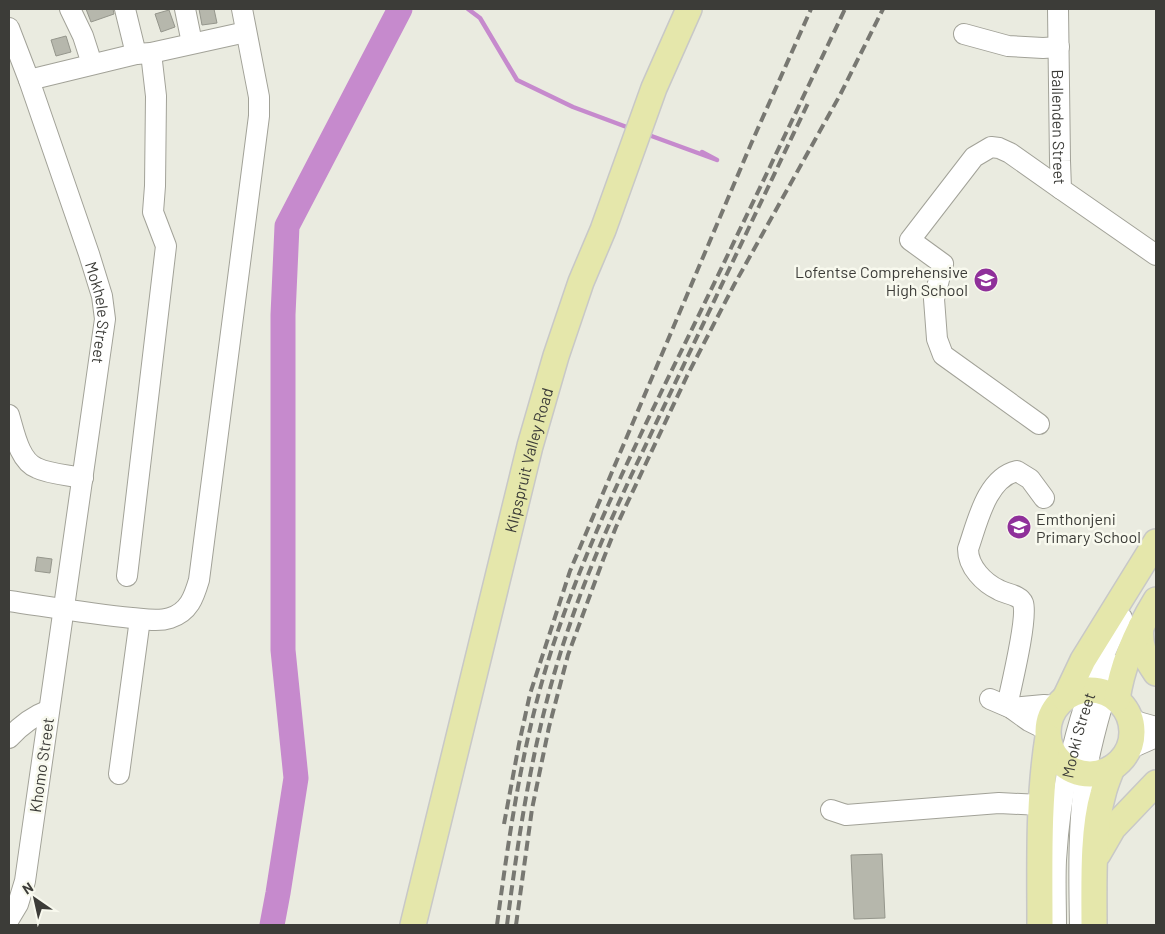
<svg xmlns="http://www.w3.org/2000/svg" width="1165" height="934" font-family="Barlow,sans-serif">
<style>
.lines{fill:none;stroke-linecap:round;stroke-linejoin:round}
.stream{stroke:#c68acd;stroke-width:4.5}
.river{stroke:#c68acd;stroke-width:25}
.building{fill:#b6b7ac;stroke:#95968c}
.minor-casing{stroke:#a2a298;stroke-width:22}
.major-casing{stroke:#c8c8c7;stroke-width:28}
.minor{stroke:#fff;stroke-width:20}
.major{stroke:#e5e7ab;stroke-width:25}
.rail{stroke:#787872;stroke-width:4;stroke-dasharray:10 5;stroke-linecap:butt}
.labels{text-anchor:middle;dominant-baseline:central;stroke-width:5;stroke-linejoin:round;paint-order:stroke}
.street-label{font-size:16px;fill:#3c3c38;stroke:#f8f9ee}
.poi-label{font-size:16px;fill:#3c3c38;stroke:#f8f9ee;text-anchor:end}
</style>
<rect width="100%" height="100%" fill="#eaebe0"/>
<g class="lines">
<!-- stream -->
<path class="stream" d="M468,9L480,18L517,80L573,107L632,129
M646,134L717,160L702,152"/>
<!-- river -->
<path class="river" d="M272,925L278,893L296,778L283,650V315L287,226L400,9"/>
</g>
<!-- building -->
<path class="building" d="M86,9H113L114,14L91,22Z
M199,9H214L217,23L202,25Z
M169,10L175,27L161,32L155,14Z
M66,36L71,52L56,56L51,40Z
M37,557L52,559L50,573L35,571Z
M882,854L885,918L854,919L851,855Z"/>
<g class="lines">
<defs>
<g id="minor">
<path d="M70,9L83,36L92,64"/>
<path d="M125,9L136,54"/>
<path d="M185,9L192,43"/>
<path id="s1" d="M1058,9L1060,161L1061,189L1156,255"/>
<path id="s2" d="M9,28L29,80L89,254L102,296L105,319L25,881L18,904L9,919"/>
<path d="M964,34L1008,46L1043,48L1059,47"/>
<path d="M29,80L136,54L151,53L246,32"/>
<path d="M9,415C14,431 19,461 37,468C49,474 69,475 83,478"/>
<path d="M1039,424L943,355L937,339L934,299L943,264L910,240L974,157L991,147L999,148L1010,153L1061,189"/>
<path d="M127,576L166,246L153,212L155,186L156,96L151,53"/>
<path d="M9,601C50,607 91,614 132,618C144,619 158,622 170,618C189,612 194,597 199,580L259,116V97L242,9"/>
<path d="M990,699L1011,708L1029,721L1047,730"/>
<path d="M1007,706C1011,687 1028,618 1023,603C1020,595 1006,594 999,590C984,583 968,567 968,549C977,524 986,478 1017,471L1030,479L1044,498"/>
<path d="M1011,708L1044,705L1057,706"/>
<path d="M1129,716L1138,722L1156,727"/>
<path d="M9,738C21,725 33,716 49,710"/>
<path d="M1129,749L1156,737"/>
<path d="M119,774L140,619"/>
<path d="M831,810L846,815L999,803L1041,805"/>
<path id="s3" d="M1056,925C1056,904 1055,882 1056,860C1061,777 1082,691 1122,618"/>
<path d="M1080,925C1079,878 1078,819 1086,773C1090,750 1096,727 1102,706C1106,692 1109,679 1114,665"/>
</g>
<g id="major">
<path d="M1141,627C1139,648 1145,657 1156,673"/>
<circle cx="1090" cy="732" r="42"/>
<path d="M1065,698L1083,660L1156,542"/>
<path d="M1117,700C1122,664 1137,631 1156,600"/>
<path d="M1098,854L1113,828L1156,783"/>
<path id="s4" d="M413,925L530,446L556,356L581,282L603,230L654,88L689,9"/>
<path d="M1040,925C1040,862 1038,800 1048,737"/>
<path d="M1094,925C1094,886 1092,831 1103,794C1105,785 1109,776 1112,768"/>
</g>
</defs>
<!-- minor casing -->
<use href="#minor" class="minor-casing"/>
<!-- major casing -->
<use href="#major" class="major-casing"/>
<!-- minor -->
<use href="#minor" class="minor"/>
<!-- major -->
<use href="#major" class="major"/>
<!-- rail -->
<path class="rail" d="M504,824L519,744L530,694L570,571L751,144L811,9
M497,925C509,835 522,745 549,658C585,544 639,438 691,331C743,224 794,116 845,9
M507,925C520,823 536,721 570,624C587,573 609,524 631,476L809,101
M516,925L532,809L549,727L568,655L603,560L616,527L687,376L734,285L840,95L883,9"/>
</g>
<!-- icons -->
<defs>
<symbol id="school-disc" viewBox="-11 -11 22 22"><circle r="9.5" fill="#8f309a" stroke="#f8f9ee"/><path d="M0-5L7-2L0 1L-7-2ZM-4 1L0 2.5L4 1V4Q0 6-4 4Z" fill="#fff"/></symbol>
</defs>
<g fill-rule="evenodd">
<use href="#school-disc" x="972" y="266" width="28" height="28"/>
<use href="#school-disc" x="1005" y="513" width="28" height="28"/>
</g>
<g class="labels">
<!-- street labels -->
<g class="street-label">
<text stroke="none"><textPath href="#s1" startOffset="118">Ballenden Street</textPath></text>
<text stroke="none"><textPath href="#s2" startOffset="300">Mokhele Street</textPath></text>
<text stroke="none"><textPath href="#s4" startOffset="479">Klipspruit Valley Road</textPath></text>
<text stroke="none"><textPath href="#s3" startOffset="192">Mooki Street</textPath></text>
<text transform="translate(41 765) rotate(-82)">Khomo Street</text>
</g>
<!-- poi labels -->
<g class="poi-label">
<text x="968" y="271">Lofentse Comprehensive<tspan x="968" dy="18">High School</tspan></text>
<text x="1036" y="518" text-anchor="start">Emthonjeni<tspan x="1036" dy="18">Primary School</tspan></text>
</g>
</g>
<!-- border -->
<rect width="1165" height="934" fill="none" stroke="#3c3c38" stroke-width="20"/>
<!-- north arrow -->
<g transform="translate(35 899) rotate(326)" stroke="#f8f9ee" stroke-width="4" paint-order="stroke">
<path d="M0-4L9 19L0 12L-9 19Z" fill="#3c3c38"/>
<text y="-8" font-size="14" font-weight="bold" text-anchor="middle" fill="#3c3c38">N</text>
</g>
</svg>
